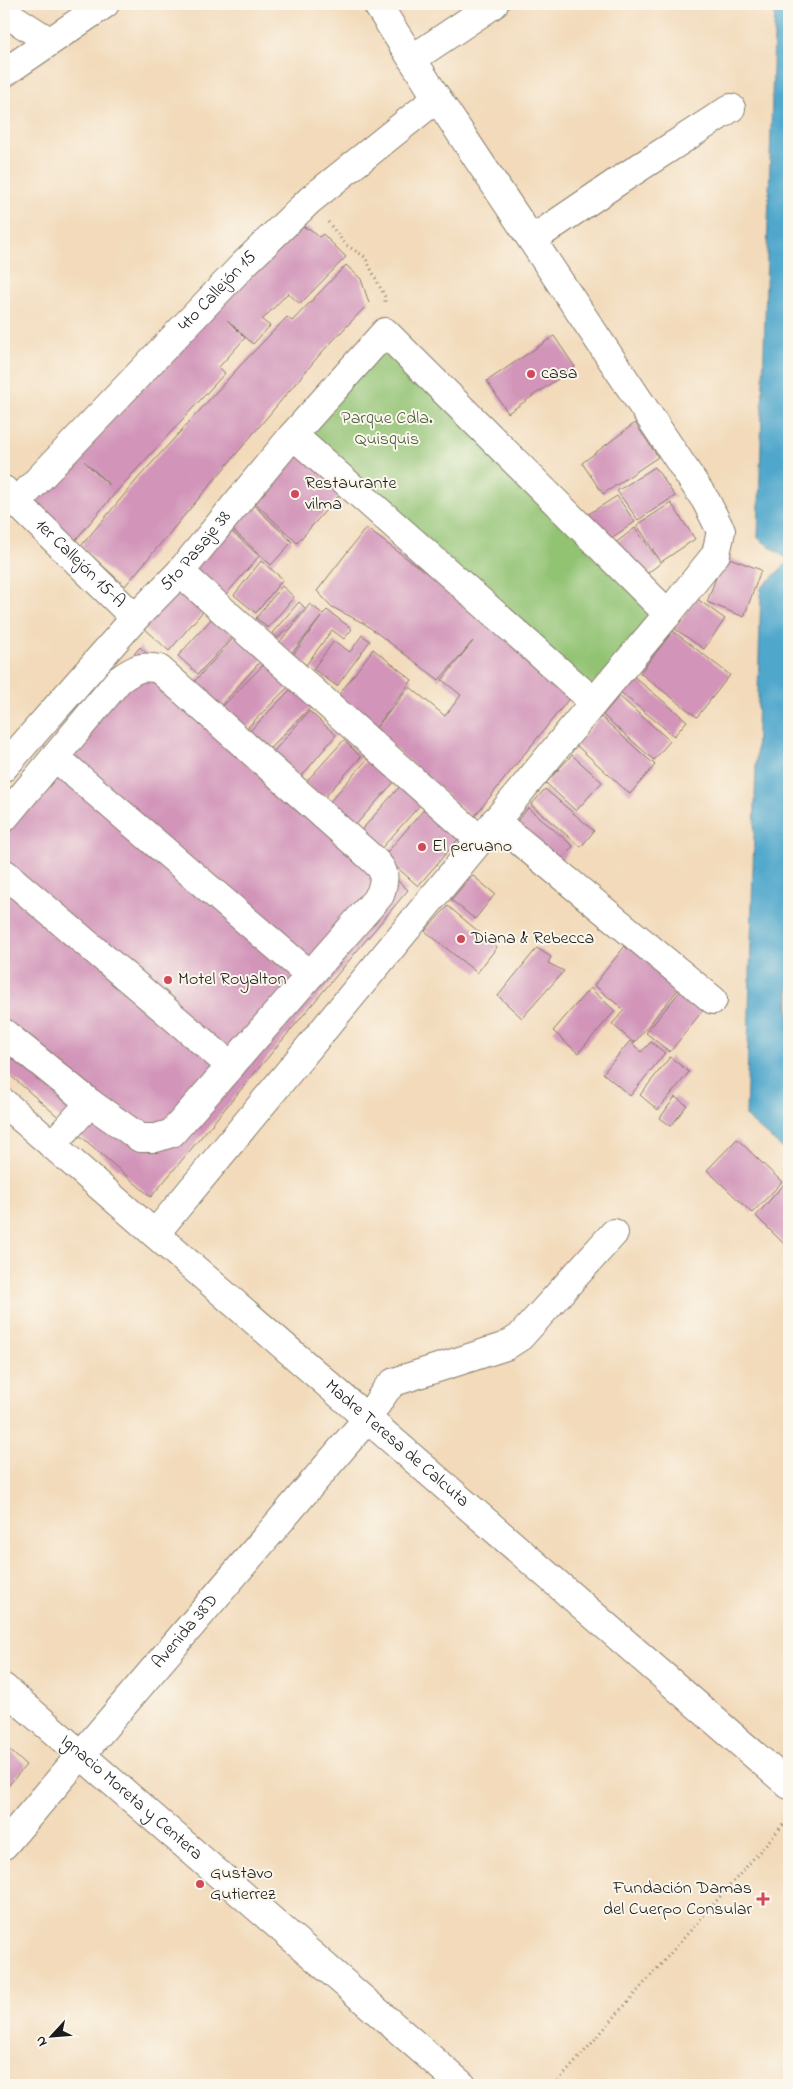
<svg xmlns="http://www.w3.org/2000/svg" width="793" height="2089" font-family="'Indie Flower',sans-serif">
<style>
.green{fill:#92c373;stroke:#577048}
.water{fill:#4fa7cc;stroke:#366274}
.building{fill:#d294b9;fill-rule:evenodd}
.lines{fill:none;stroke-linecap:round;stroke-linejoin:round}
.minor-casing{stroke:#877b6b;stroke-width:30}
.path{stroke:#877b6b;stroke-width:3;stroke-dasharray:1 4;stroke-linecap:butt}
.minor{stroke:#fff;stroke-width:28}
.poi-dot{fill:#d1495b;stroke:#fbf7ec;stroke-width:2}
.labels{text-anchor:middle;dominant-baseline:central;stroke-width:4;stroke-linejoin:round;paint-order:stroke}
.street-label{font-size:18px;fill:#1c1c1c;stroke:#fbf7ec}
.poi-label{font-size:18px;fill:#1c1c1c;stroke:#fbf7ec;text-anchor:start}
.park-label{font-size:18px;fill:#4b5f3f;stroke:#fbf7ec}
</style>
<rect width="100%" height="100%" fill="#fbf7ec"/>
<filter id="ink" filterUnits="userSpaceOnUse"><feTurbulence type="fractalNoise" baseFrequency=".02" numOctaves="2"/><feDisplacementMap in="SourceGraphic" scale="10" xChannelSelector="R" yChannelSelector="G"/><feConvolveMatrix kernelMatrix="1 2 1 2 8 2 1 2 1" color-interpolation-filters="sRGB"/></filter>
<filter id="wash" filterUnits="userSpaceOnUse"><feTurbulence type="fractalNoise" baseFrequency=".0096" numOctaves="4" result="noise"/><feDisplacementMap in="SourceGraphic" scale="20" xChannelSelector="R" yChannelSelector="G"/><feGaussianBlur stdDeviation="1.12" result="paint"/><feColorMatrix in="noise" values="0 0 0 0 0 0 0 0 0 0 0 0 0 0 0 0 0 1.4 0 .05"/><feComposite in="paint" operator="in"/></filter>
<g filter="url(#wash)">
<rect width="100%" height="100%" fill="#f2daba"/>
<!-- green -->
<path class="green" d="M385,332L668,614L594,702L293,435Z"/>
<!-- water -->
<path class="water" d="M775,4H789V560L758,538Z
M789,561V1154L746,1117L761,588Z"/>
<g id="blocks">
<!-- building -->
<path class="building" d="M298,226L310,229L319,237L323,234L346,257L300,304L288,293L262,320L270,326L253,344L227,320L245,338L219,367L225,373L117,491L72,544L28,505ZM84,461L109,484V485L97,474Z
M346,265L361,279L369,303L322,352L125,586L81,546L140,476L238,368L287,317L292,321Z
M554,336L575,367L508,413L487,381Z
M635,423L658,457L603,494L582,463Z
M291,445L342,492L297,543L248,496Z
M655,467L675,496L638,520L617,491Z
M617,496L635,522L607,541L587,515Z
M252,503L292,542L271,565L230,527Z
M671,503L695,539L661,562L637,525Z
M227,527L259,556L223,598L191,570Z
M366,528L436,580L572,695L473,818L374,730L410,687L445,716L461,695L442,680L473,641L439,680L365,624L332,607L317,591Z
M635,528L661,563L636,582L610,547Z
M724,556L761,570L744,617L707,602Z
M261,561L283,579L256,613L234,595Z
M178,585L205,609L169,651L142,626Z
M282,586L294,597L268,628L256,618Z
M696,598L725,619L704,649L675,629Z
M299,602L305,608L278,638L272,633Z
M310,604L323,614L327,610L352,629L344,639L332,630L306,665L293,655L321,617L292,653L279,643Z
M214,616L234,635L198,674L178,656Z
M673,631L730,675L697,717L640,673Z
M239,632L265,656L219,708L193,683Z
M362,635L370,641L337,686L313,669L334,641L350,652Z
M140,647L408,890L151,1197L4,1070V805Z
M373,649L412,680L374,730L335,700Z
M269,659L292,683L243,732L220,709Z
M632,675L687,721L674,736L619,691Z
M297,683L316,702L267,751L249,732Z
M619,696L670,741L654,760L603,715Z
M309,711L336,735L296,783L268,758Z
M601,717L655,765L630,794L576,745Z
M344,740L361,757L323,799L305,783Z
M572,755L602,782L576,811L546,783Z
M369,757L395,781L352,829L326,806Z
M401,785L421,804L378,852L358,834Z
M545,789L594,831L581,847L531,805Z
M426,807L460,837L418,886L384,856Z
M528,808L573,846L559,863L514,825Z
M472,875L495,894L475,919L451,900Z
M448,906L497,947L477,973L425,931Z
M628,942L681,986L634,1043L612,1024L624,1010L594,985Z
M537,948L551,957L548,963L564,971L522,1018L498,996Z
M684,986L707,1005L670,1052L646,1033Z
M590,988L615,1011L578,1053L553,1031Z
M630,1041L641,1052L651,1042L665,1053L630,1096L603,1073Z
M670,1057L689,1072L658,1110L640,1095Z
M675,1097L687,1105L671,1126L660,1118Z
M737,1139L782,1182L752,1213L707,1170Z
M785,1183L789,1187V1249L756,1216Z
M4,1745L26,1765L4,1791Z"/>
</g>
</g>
<g filter="url(#ink)">
<use href="#blocks" fill-opacity="0" stroke="#877b6b" stroke-width="1"/>
<g class="lines">
<defs>
<g id="minor">
<path d="M4,12L49,41"/>
<path d="M412,59L494,4"/>
<path d="M4,73L105,4"/>
<path d="M533,239L617,182L731,108"/>
<path d="M293,435L594,702"/>
<path id="s1" d="M4,490L135,618"/>
<path id="s2" d="M17,502L244,264L310,200L437,98"/>
<path d="M180,572L480,840"/>
<path d="M55,757L310,975"/>
<path id="s3" d="M4,767L135,618L180,572L293,435L385,332L668,614"/>
<path d="M4,818L119,680C135,669 140,665 159,669L366,853C383,869 388,870 380,895L172,1133L156,1138H140L90,1103L4,1033"/>
<path d="M495,821L713,1000"/>
<path d="M4,873L231,1066"/>
<path id="s4" d="M4,1103L789,1785"/>
<path d="M52,1145L90,1103"/>
<path d="M155,1234L594,702L668,614L716,554L721,531L706,501L437,98L377,4"/>
<path id="s5" d="M4,1688L462,2085"/>
<path id="s6" d="M4,1845L367,1419L386,1390L394,1382L506,1346L520,1337L614,1233"/>
</g>
</defs>
<!-- minor casing -->
<use href="#minor" class="minor-casing"/>
<!-- path -->
<path class="path" d="M328,222L345,244L365,257L385,297V304
M555,2085L789,1818"/>
<!-- minor -->
<use href="#minor" class="minor"/>
</g>
</g>
<!-- markers -->
<g class="poi-dot">
<circle cx="531" cy="374" r="5"/>
<circle cx="295" cy="494" r="5"/>
<circle cx="422" cy="847" r="5"/>
<circle cx="461" cy="939" r="5"/>
<circle cx="168" cy="980" r="5"/>
<circle cx="200" cy="1884" r="5"/>
<path d="M760.5 1891.5h5v5h5v5h-5v5h-5v-5h-5v-5h5z"/>
</g>
<g class="labels">
<!-- street labels -->
<g class="street-label">
<text stroke="none"><textPath href="#s2" startOffset="291">4to Callejón 15</textPath></text>
<text stroke="none"><textPath href="#s3" startOffset="289">5to Pasaje 38</textPath></text>
<text stroke="none"><textPath href="#s1" startOffset="106">1er Callejón 15-A</textPath></text>
<text stroke="none"><textPath href="#s4" startOffset="520">Madre Teresa de Calcuta</textPath></text>
<text stroke="none"><textPath href="#s6" startOffset="280">Avenida 38D</textPath></text>
<text stroke="none"><textPath href="#s5" startOffset="168">Ignacio Moreta y Centera</textPath></text>
</g>
<!-- poi labels -->
<g class="poi-label">
<text x="541" y="374">casa</text>
<text x="305" y="484">Restaurante<tspan x="305" dy="21">vilma</tspan></text>
<text x="432" y="847">El peruano</text>
<text x="471" y="939">Diana &amp; Rebecca</text>
<text x="178" y="980">Motel Royalton</text>
<text x="210" y="1874">Gustavo<tspan x="210" dy="21">Gutierrez</tspan></text>
<text x="752" y="1889" text-anchor="end">Fundación Damas<tspan x="752" dy="21">del Cuerpo Consular</tspan></text>
</g>
<!-- park labels -->
<g class="park-label">
<text x="387" y="419">Parque Cdla.<tspan x="387" dy="21">Quisquis</tspan></text>
</g>
</g>
<!-- margin -->
<rect width="793" height="2089" fill="none" stroke="#fbf7ec" stroke-width="20"/>
<!-- north arrow -->
<g transform="translate(52 2036) rotate(244)" stroke="#fbf7ec" stroke-width="4" paint-order="stroke">
<path d="M0-4L9 19L0 12L-9 19Z" fill="#1c1c1c"/>
<text y="-8" font-size="14" font-weight="bold" text-anchor="middle" fill="#1c1c1c">N</text>
</g>
</svg>
